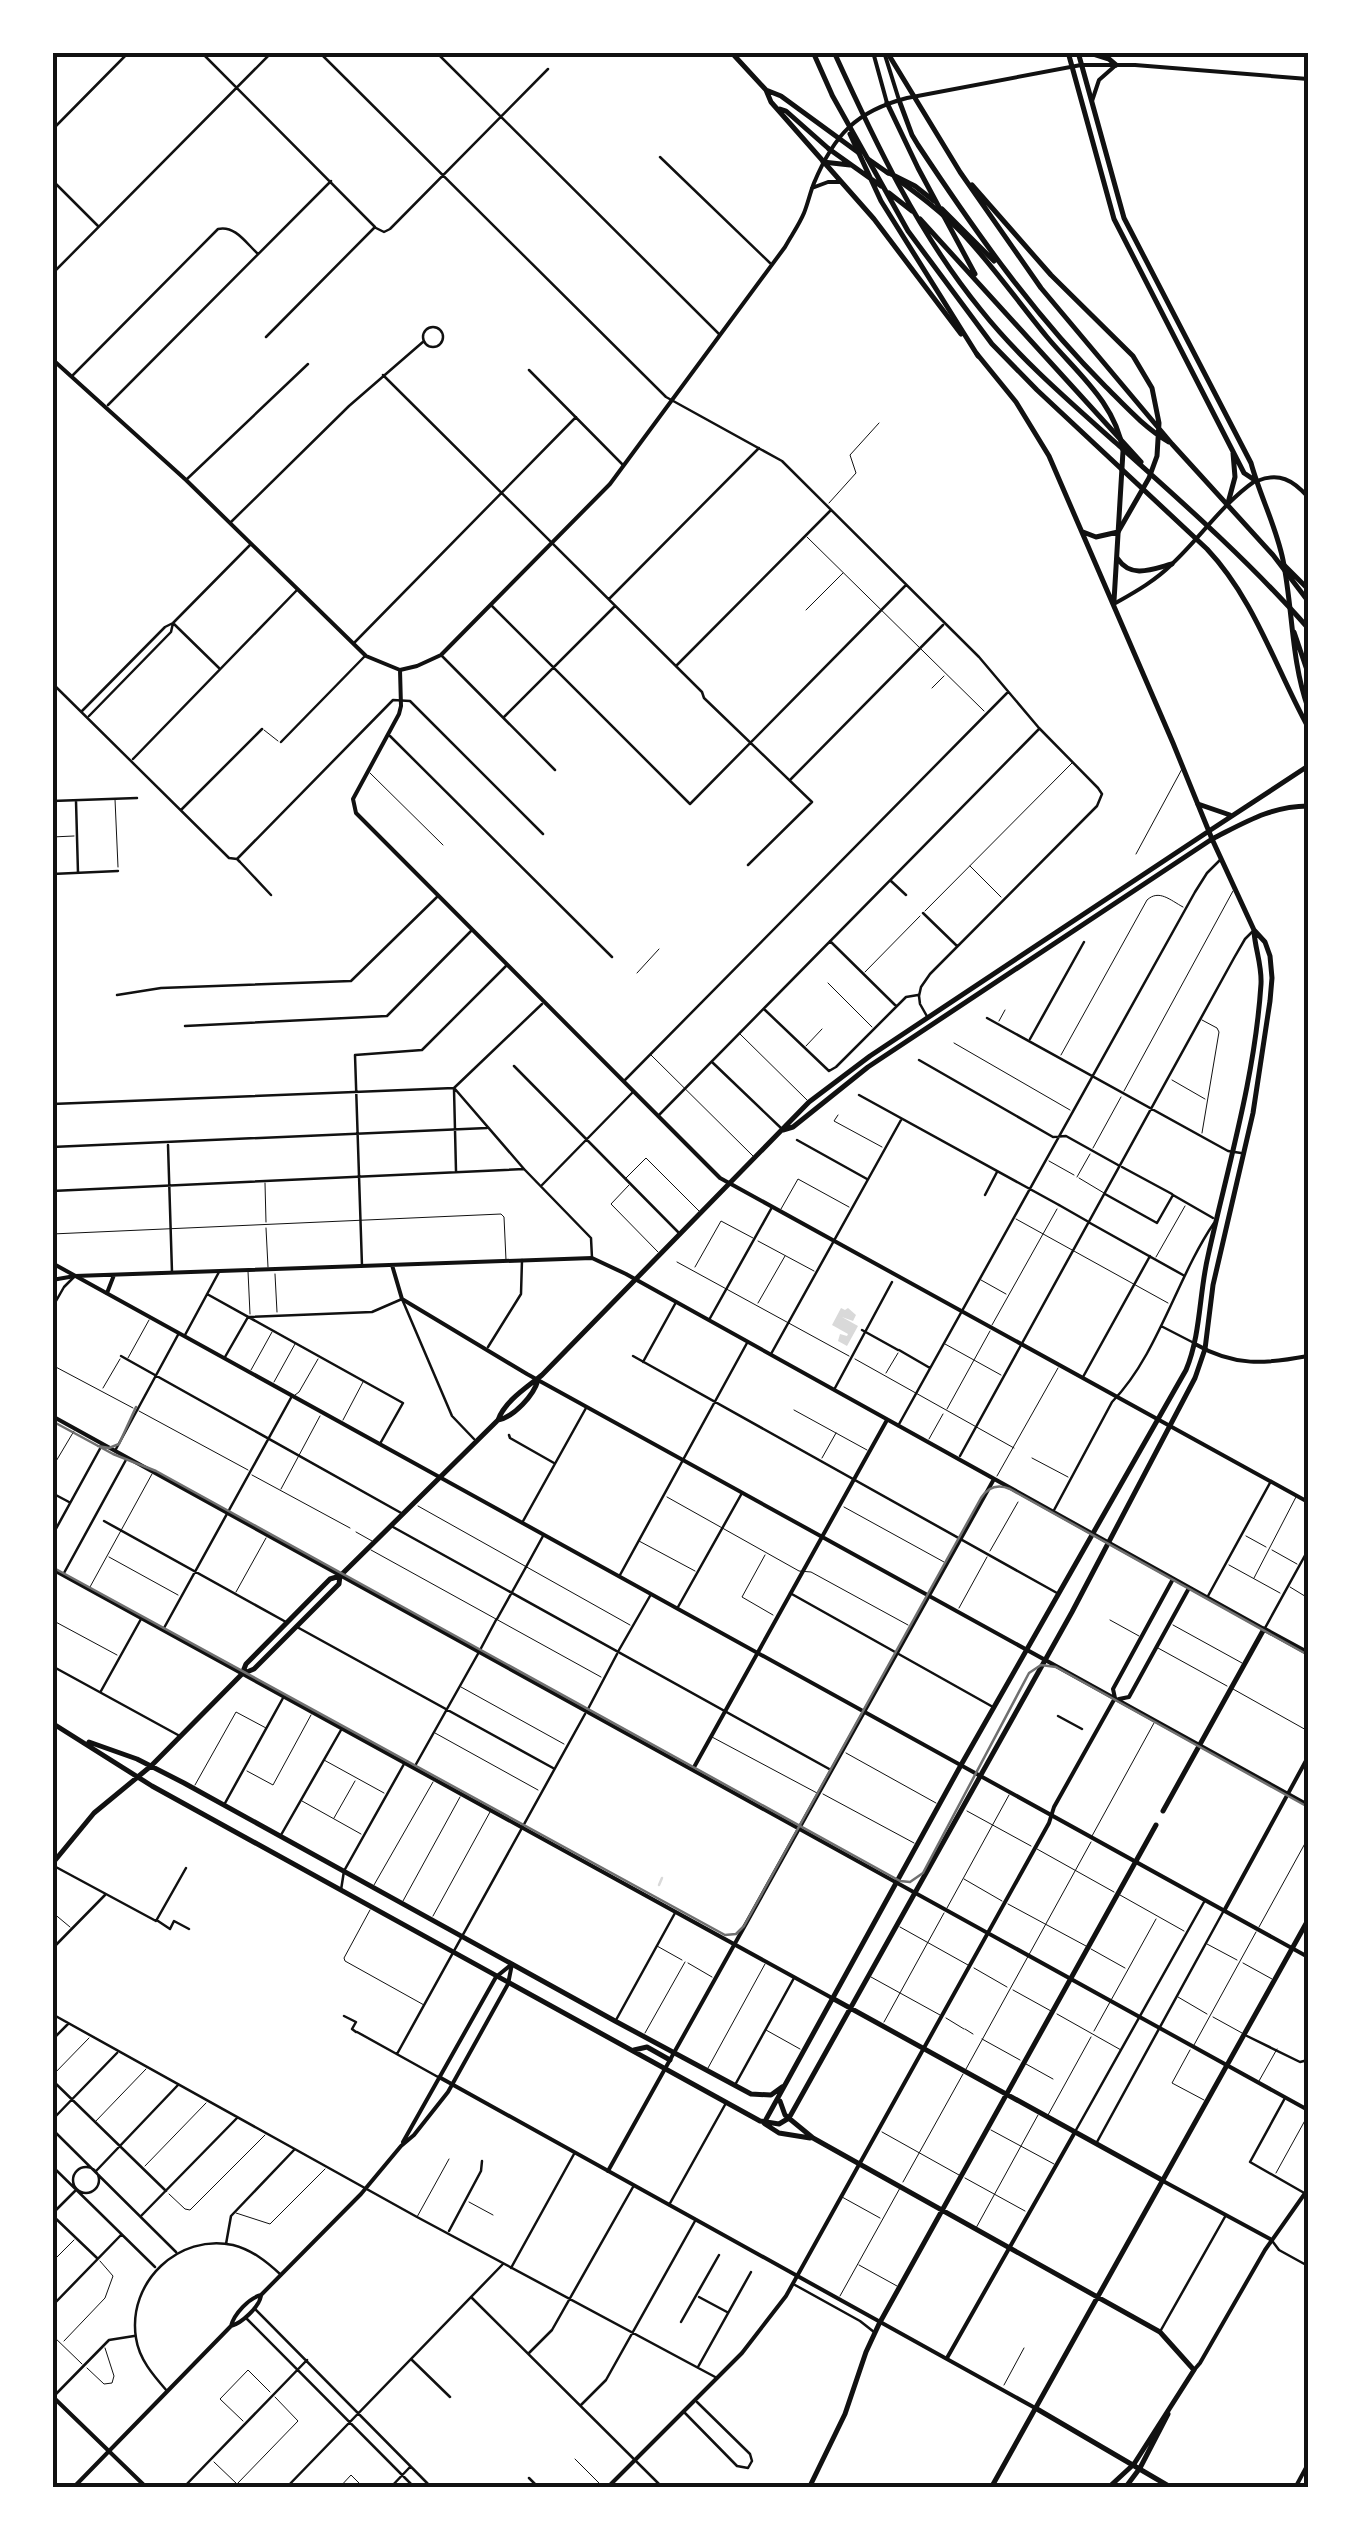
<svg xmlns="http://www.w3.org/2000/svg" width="1361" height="2540" font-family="Figtree,sans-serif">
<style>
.water{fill:#d9d9d9}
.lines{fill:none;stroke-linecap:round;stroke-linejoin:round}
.stream{stroke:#d9d9d9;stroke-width:2.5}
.service{stroke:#111;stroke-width:1}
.pedestrian{stroke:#111;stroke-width:2.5}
.minor{stroke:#111;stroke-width:2.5}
.tertiary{stroke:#111;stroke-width:4}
.secondary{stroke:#111;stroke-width:4}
.primary{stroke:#111;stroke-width:5}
.motorway{stroke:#111;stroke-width:5}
.tram{stroke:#707070;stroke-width:2.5}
.neatline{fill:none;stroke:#111;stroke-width:4}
</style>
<rect width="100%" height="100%" fill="#fff"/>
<!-- water -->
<path class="water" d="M841,1308L845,1310L848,1308L856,1315L853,1321L842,1317L858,1326L847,1346L838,1341L840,1334L847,1336L848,1334L832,1325Z"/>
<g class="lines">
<!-- stream -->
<path class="stream" d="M659,1885L662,1878"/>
<!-- service -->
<path class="service" d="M829,503L856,473L850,455L879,423
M807,537L984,711
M806,610L843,573
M932,688L944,676
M264,730L278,741
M370,773L443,845
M115,799L118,867
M52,837L74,836
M1136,854L1182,769
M970,866L1001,897
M925,911L1072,763
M865,972L920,916
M637,973L659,949
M828,983L872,1027
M1202,1020L1217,1028L1219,1032L1202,1133
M999,1021L1005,1010
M740,1034L807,1100
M954,1043L1070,1110
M806,1046L822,1029
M651,1055L753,1156
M1061,1055L1147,900C1159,889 1170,900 1183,907
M1172,1080L1205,1099
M1124,1091L1233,891
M838,1115L834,1121L882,1147
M1093,1148L1121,1097
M1049,1161L1074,1175
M1077,1177L1090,1154
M626,1178L646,1158L699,1211
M1079,1178L1104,1193
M265,1183L266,1222
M629,1185L611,1204L658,1252
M781,1209L798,1179L849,1207
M1016,1219L1168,1303
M266,1228L268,1267
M52,1234L501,1214L504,1217L506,1260
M758,1241L814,1271
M1156,1257L1185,1206
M677,1262L849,1356
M695,1267L721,1221L753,1238
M248,1271L250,1314
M275,1274L277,1312
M981,1280L1006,1294
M758,1303L785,1256
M992,1325L1057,1209
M945,1344L1001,1375
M128,1358L149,1320
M855,1359L1014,1448
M52,1365L133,1408
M251,1370L272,1332
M886,1373L898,1353
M274,1382L295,1344
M103,1388L120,1359
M295,1395L299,1392L318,1359
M947,1409L990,1331
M794,1410L867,1450
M139,1411L248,1470
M343,1420L363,1382
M929,1439L943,1414
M822,1458L836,1433
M1032,1458L1068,1477
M52,1468L74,1431
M252,1475L350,1528
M997,1476L1058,1368
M281,1489L320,1416
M667,1497L799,1571L811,1572L908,1625
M418,1506L630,1625
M844,1507L944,1562
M356,1532L372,1541
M1246,1536L1266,1547
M639,1541L695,1571
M371,1550L601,1677
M1272,1550L1297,1564
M990,1551L1018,1502
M765,1555L742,1597L773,1615
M109,1557L178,1595
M1229,1565L1280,1593
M1254,1578L1296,1497
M90,1587L152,1474
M1290,1587L1308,1598
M236,1592L266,1538
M959,1608L987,1557
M52,1620L117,1655
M1110,1620L1139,1636
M1173,1625L1242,1663
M1158,1648L1227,1686
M461,1687L564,1744
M1233,1689L1308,1731
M435,1733L538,1790
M712,1737L817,1793
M846,1753L936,1803
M324,1760L384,1793
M247,1771L273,1785L311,1715
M195,1785L236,1712L266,1728
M823,1794L914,1843
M302,1801L361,1834
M967,1811L1031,1846
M334,1818L355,1781
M1092,1836L1154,1723
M1037,1849L1114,1892
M964,1879L1002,1901
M374,1885L433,1782
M1120,1895L1184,1931
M403,1901L460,1797
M1008,1904L1086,1946
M947,1908L1009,1795
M370,1910L344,1958L345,1961L424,2005
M52,1912L70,1927
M433,1916L490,1812
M900,1927L968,1965
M1259,1927L1308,1838
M1207,1944L1237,1960
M657,1946L682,1960
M1091,1949L1125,1968
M688,1963L712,1977
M1243,1963L1272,1979
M974,1968L1007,1987
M871,1977L940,2015
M1013,1990L1051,2011
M1178,1997L1207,2014
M1057,2014L1121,2050
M1213,2017L1242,2033
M946,2018L964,2029
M884,2022L944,1913
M965,2029L973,2034
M766,2030L800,2049
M1094,2031L1156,1919
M645,2033L685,1962
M982,2039L1020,2060
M1194,2045L1256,1932
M1190,2050L1172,2083L1204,2100
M1026,2064L1053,2079
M708,2068L765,1964
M966,2069L1091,1842
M52,2076L89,2038
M1259,2081L1277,2049
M1048,2115L1091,2037
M95,2122L146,2069
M991,2130L1054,2164
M882,2132L959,2175
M145,2166L206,2103
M1276,2173L1308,2115
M965,2178L1025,2211
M903,2182L963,2074
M169,2194L185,2209L190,2210L265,2135
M842,2197L880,2218
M469,2202L493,2215
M236,2213L270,2224L325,2169
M417,2217L449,2159
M976,2228L1038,2115
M52,2262L74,2240
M859,2265L897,2286
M840,2296L900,2188
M52,2335L82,2364
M64,2341L105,2298L113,2276L100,2261
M87,2368L104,2384L112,2383L114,2376L105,2348
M1004,2385L1024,2348
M243,2421L220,2399L248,2370L270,2392
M575,2459L604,2488
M214,2462L237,2484L298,2421L275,2397
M339,2488L351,2475L364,2488"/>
<!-- pedestrian -->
<path class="pedestrian" d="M1122,1167L1172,1194
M985,1195L997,1172
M1059,1205L1087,1221
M862,1330L898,1350
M835,1388L892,1282
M52,1493L69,1502
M52,1536L102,1445
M526,1567L543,1536
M64,1573L127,1458
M479,1652L496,1620
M588,1709L617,1654
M1058,1716L1082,1729
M158,1921L170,1929L174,1921L189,1929
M344,2016L356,2022L352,2029L356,2032
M1273,2242L1279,2250L1308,2266"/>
<!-- minor -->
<path class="minor" d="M201,52L375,227
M319,52L666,397L782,461L979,657L1039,728L1098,788L1102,794L1097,806L930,974L921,987L919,996L920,1004L928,1018
M436,52L719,334
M52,130L129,52
M660,157L770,263
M52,180L98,226
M376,228L384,232L390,229L548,69
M52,274L272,52
M423 337a10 10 0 1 1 20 0a10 10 0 1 1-20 0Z
M266,337L374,228
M529,370L623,465
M73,375L218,229C235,225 246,243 258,254
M383,375L702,692L704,698L812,802L748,865
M108,405L331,181
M187,479L308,364
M231,522L349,406L424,341
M609,599L759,448
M492,606L690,804L906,585
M174,624L219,668
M354,643L576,417
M442,656L555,770
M677,665L830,511
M52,683L229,858L237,859L240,862L271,895
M82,711L165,627L173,623L250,545
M89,716L171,632L173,623
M504,717L615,606
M390,736L612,957
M281,742L364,657
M133,759L298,589
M791,779L943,625
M52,801L137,798
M76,801L78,873
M182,809L262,729
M237,859L393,700L410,701L543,834
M52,874L118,871
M891,881L906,895
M923,913L957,946
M830,941L896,1006
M117,995L161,988L351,981L438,896
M765,1010L829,1071L836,1067L906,997L918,995
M987,1018L1228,1151L1241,1153
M185,1026L387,1016L472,930
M1030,1039L1084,942
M919,1060L1053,1137L1066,1136L1118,1165
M712,1062L782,1129
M514,1066L679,1233
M624,1081L1008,692
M454,1089L456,1171
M455,1089L524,1169L591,1238L592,1258
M859,1095L1059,1205
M52,1104L454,1088L542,1004
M659,1115L1039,729
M797,1140L867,1179
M168,1145L172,1272
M52,1147L487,1128
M542,1185L633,1092
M52,1191L524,1169
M1105,1194L1157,1223L1173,1195L1213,1218
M1090,1223L1183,1275
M362,1266L355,1055L422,1050L506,966
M207,1294L403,1403L381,1442
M52,1308L64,1287L74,1277
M709,1320L771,1209
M1161,1326L1194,1343
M185,1335L219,1272
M488,1347L521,1294L522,1260
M899,1350L930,1368
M771,1354L901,1120
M121,1356L403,1514
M633,1356L1057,1593
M225,1357L248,1317L372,1312L402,1299L452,1416L474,1439
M643,1362L675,1304
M1083,1377L1150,1256
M898,1426L1195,892L1207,873L1220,860
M509,1435L510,1438L554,1463
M116,1449L179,1333
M960,1456L1234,958L1245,939L1253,931
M1053,1512L1112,1402C1158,1355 1177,1277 1214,1223
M104,1521L286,1622
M522,1523L586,1408
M393,1527L831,1770
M620,1575L747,1343
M790,1593L993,1707
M1208,1596L1271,1481
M678,1607L742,1493
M497,1619L526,1567
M297,1627L553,1768
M164,1628L292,1396
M1265,1628L1308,1550
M619,1650L650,1596
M52,1666L178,1735
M101,1691L141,1619
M415,1766L479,1652
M224,1805L283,1698
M281,1835L341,1730
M54,1866L156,1921L186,1868
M341,1890L344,1871L404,1764
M52,1949L105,1895
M52,2014L417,2217L717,2378
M616,2020L675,1913
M357,2032L438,2077
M1247,2036L1300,2062L1308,2060
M52,2040L68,2024
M397,2054L585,1714
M52,2080L166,2191
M735,2085L794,1978
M1285,2098L1250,2162L1306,2194
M52,2120L117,2053
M52,2129L176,2252
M1076,2130L1204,1902
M1097,2142L1223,1912
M52,2166L155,2267
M73 2180a13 13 0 1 1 26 0a13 13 0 1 1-26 0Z
M97,2170L178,2085
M669,2205L726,2103
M53,2213L76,2190
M52,2215L97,2258
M141,2216L237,2118
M449,2231L481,2171L482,2161
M226,2244L231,2216L294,2150
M511,2268L574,2154
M795,2285L860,2321L874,2332
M699,2297L727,2312
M472,2298L663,2488
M52,2306L121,2235
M254,2308L432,2488
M246,2318L415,2488
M681,2322L719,2255
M1161,2330L1226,2215
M529,2353L552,2330L633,2187
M412,2360L450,2397
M698,2367L751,2272
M167,2391C153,2375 139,2359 136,2338C127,2282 179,2233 233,2245C252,2250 266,2261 280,2274
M55,2395L109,2340L134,2336
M581,2405L606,2380L695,2221
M684,2412L737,2466L748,2468L752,2461L750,2454L697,2402
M529,2478L539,2488
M183,2488L307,2360
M286,2488L502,2265
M390,2488L410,2467"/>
<!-- tertiary -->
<path class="tertiary" d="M873,52L887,103
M884,52L899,100
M1092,101L1099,80L1116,65
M812,188L828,182H841
M1257,481C1279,472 1293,480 1308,497
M400,670L417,666L441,655L610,484L785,247C791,236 799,225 804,213C808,203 810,193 814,183C834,135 856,111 907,98L1081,65H1135L1308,79
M392,1265L402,1299L527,1374L1308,1805
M52,1280L75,1276L592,1258L626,1274L1264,1629
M107,1293L114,1275
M52,1416L1308,2110
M52,1569L832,1998
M1119,1699L1129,1697L1189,1588
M693,1769L887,1420
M1224,1911L1308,1757
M608,2171L994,1479
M1163,2181L1272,2240
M947,2358L1075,2132
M1194,2370L1200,2363L1265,2250L1308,2189
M52,2396L147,2488
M607,2488L742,2353L786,2296L1049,1823L1054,1807L1115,1698L1113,1689L1173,1579
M1295,2488L1308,2464"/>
<!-- secondary -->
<path class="secondary" d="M52,359L186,480L366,656L400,670L401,706L399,714L353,799L356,813L720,1178L1308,1502
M1114,604C1135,592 1155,581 1172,564C1201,537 1222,504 1255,481
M52,1263L1308,1957
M1195,1344C1235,1367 1265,1364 1308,1356
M439,2077L1037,2409
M403,2142L496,1977L512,1964
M231,2326C234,2314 249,2298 261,2295L361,2194L401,2146L414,2135L448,2092L508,1984L512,1964
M73,2488L231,2326C242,2323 259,2307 261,2296"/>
<!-- primary -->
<path class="primary" d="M731,52L766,90L771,102L874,219L961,334
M1068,52L1114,219L1244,473L1253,479
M1078,52L1124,218L1251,463C1260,496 1276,526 1283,560C1293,610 1291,660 1308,708
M1087,52L1109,59L1116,65
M766,90L781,96L859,153
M780,109L786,111L829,149
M868,159L888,173
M897,179C920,196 943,213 963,234C993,266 1019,303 1047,337C1076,372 1116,403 1123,451L1114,601
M1228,503L1235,477L1233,453
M1083,532L1096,537L1118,532
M1118,559C1131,579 1153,569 1172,564
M1294,632L1308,673
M783,1130L793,1127L868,1067L1212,839
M498,1420C514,1417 534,1395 538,1380
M242,1674L254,1669L339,1584L340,1576
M52,1723L152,1786L760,2121L779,2124L789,2118
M89,1742L137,1759L184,1783L615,2021L751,2094L771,2095L782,2087
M1163,1811L1264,1629L1308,1653
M52,1864L94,1813L151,1766L242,1674L246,1664L330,1579L340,1576L498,1420C505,1401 526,1388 542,1375L809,1102L870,1056L1209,831
M832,1998L1162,2180
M634,2050L647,2047L670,2060
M780,2101L785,2115L813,2138L1160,2332L1194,2370L1134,2464
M789,2118L1072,1612L1195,1378L1205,1349L1213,1285L1253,1113L1270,1001L1272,978L1270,956L1265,942L1254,930L1212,839L1173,743L1049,456L1016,402L977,354
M764,2123L961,1765L1186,1370C1201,1334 1199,1294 1208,1256C1228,1166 1255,1077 1261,984C1262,965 1255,949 1254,931
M765,2124L779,2133L810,2138
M1037,2409L1172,2488
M1140,2468L1168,2414
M809,2488L845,2414L866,2352L879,2324L1156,1825
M991,2488L1308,1920"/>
<!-- motorway -->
<path class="motorway" d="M813,52L833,97
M834,52C875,142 918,233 981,310C1020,359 1069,401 1116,443C1183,503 1249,561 1308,628
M887,52L960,172L1041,288L1172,444L1273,555L1308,601
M832,95L908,231L992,344L1037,390L1207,549C1255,600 1275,667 1308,727
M899,100L912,135L918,145C975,231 1033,314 1106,387C1126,407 1145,428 1169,442
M887,103L918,168L975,274
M850,134L881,201L978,356
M829,149L881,186
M823,162L850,165
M887,172L915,186L934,201
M972,185L1051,275L1133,356L1152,388L1159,423L1157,456L1149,478L1118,532
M889,193L912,211
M942,209L994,261
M920,219L1141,462
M1282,563L1308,589
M1198,804L1230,815
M1209,831L1308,766
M1212,839C1244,823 1271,806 1308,806
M1108,2488L1134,2464
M1125,2488L1140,2468"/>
<!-- tram -->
<path class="tram" d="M52,1421L113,1454L156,1471L900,1881L910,1882L923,1873L1029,1673L1041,1665L1056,1667L1308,1807
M98,1446L109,1448L119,1444L136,1407
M52,1567L725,1935L736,1934L744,1926L981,1498C988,1487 998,1484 1010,1489L1308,1655"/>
</g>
<!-- border -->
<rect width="1361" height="2540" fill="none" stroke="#ffffff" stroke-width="110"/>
<rect x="55" y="55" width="1251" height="2430" class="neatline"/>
</svg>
